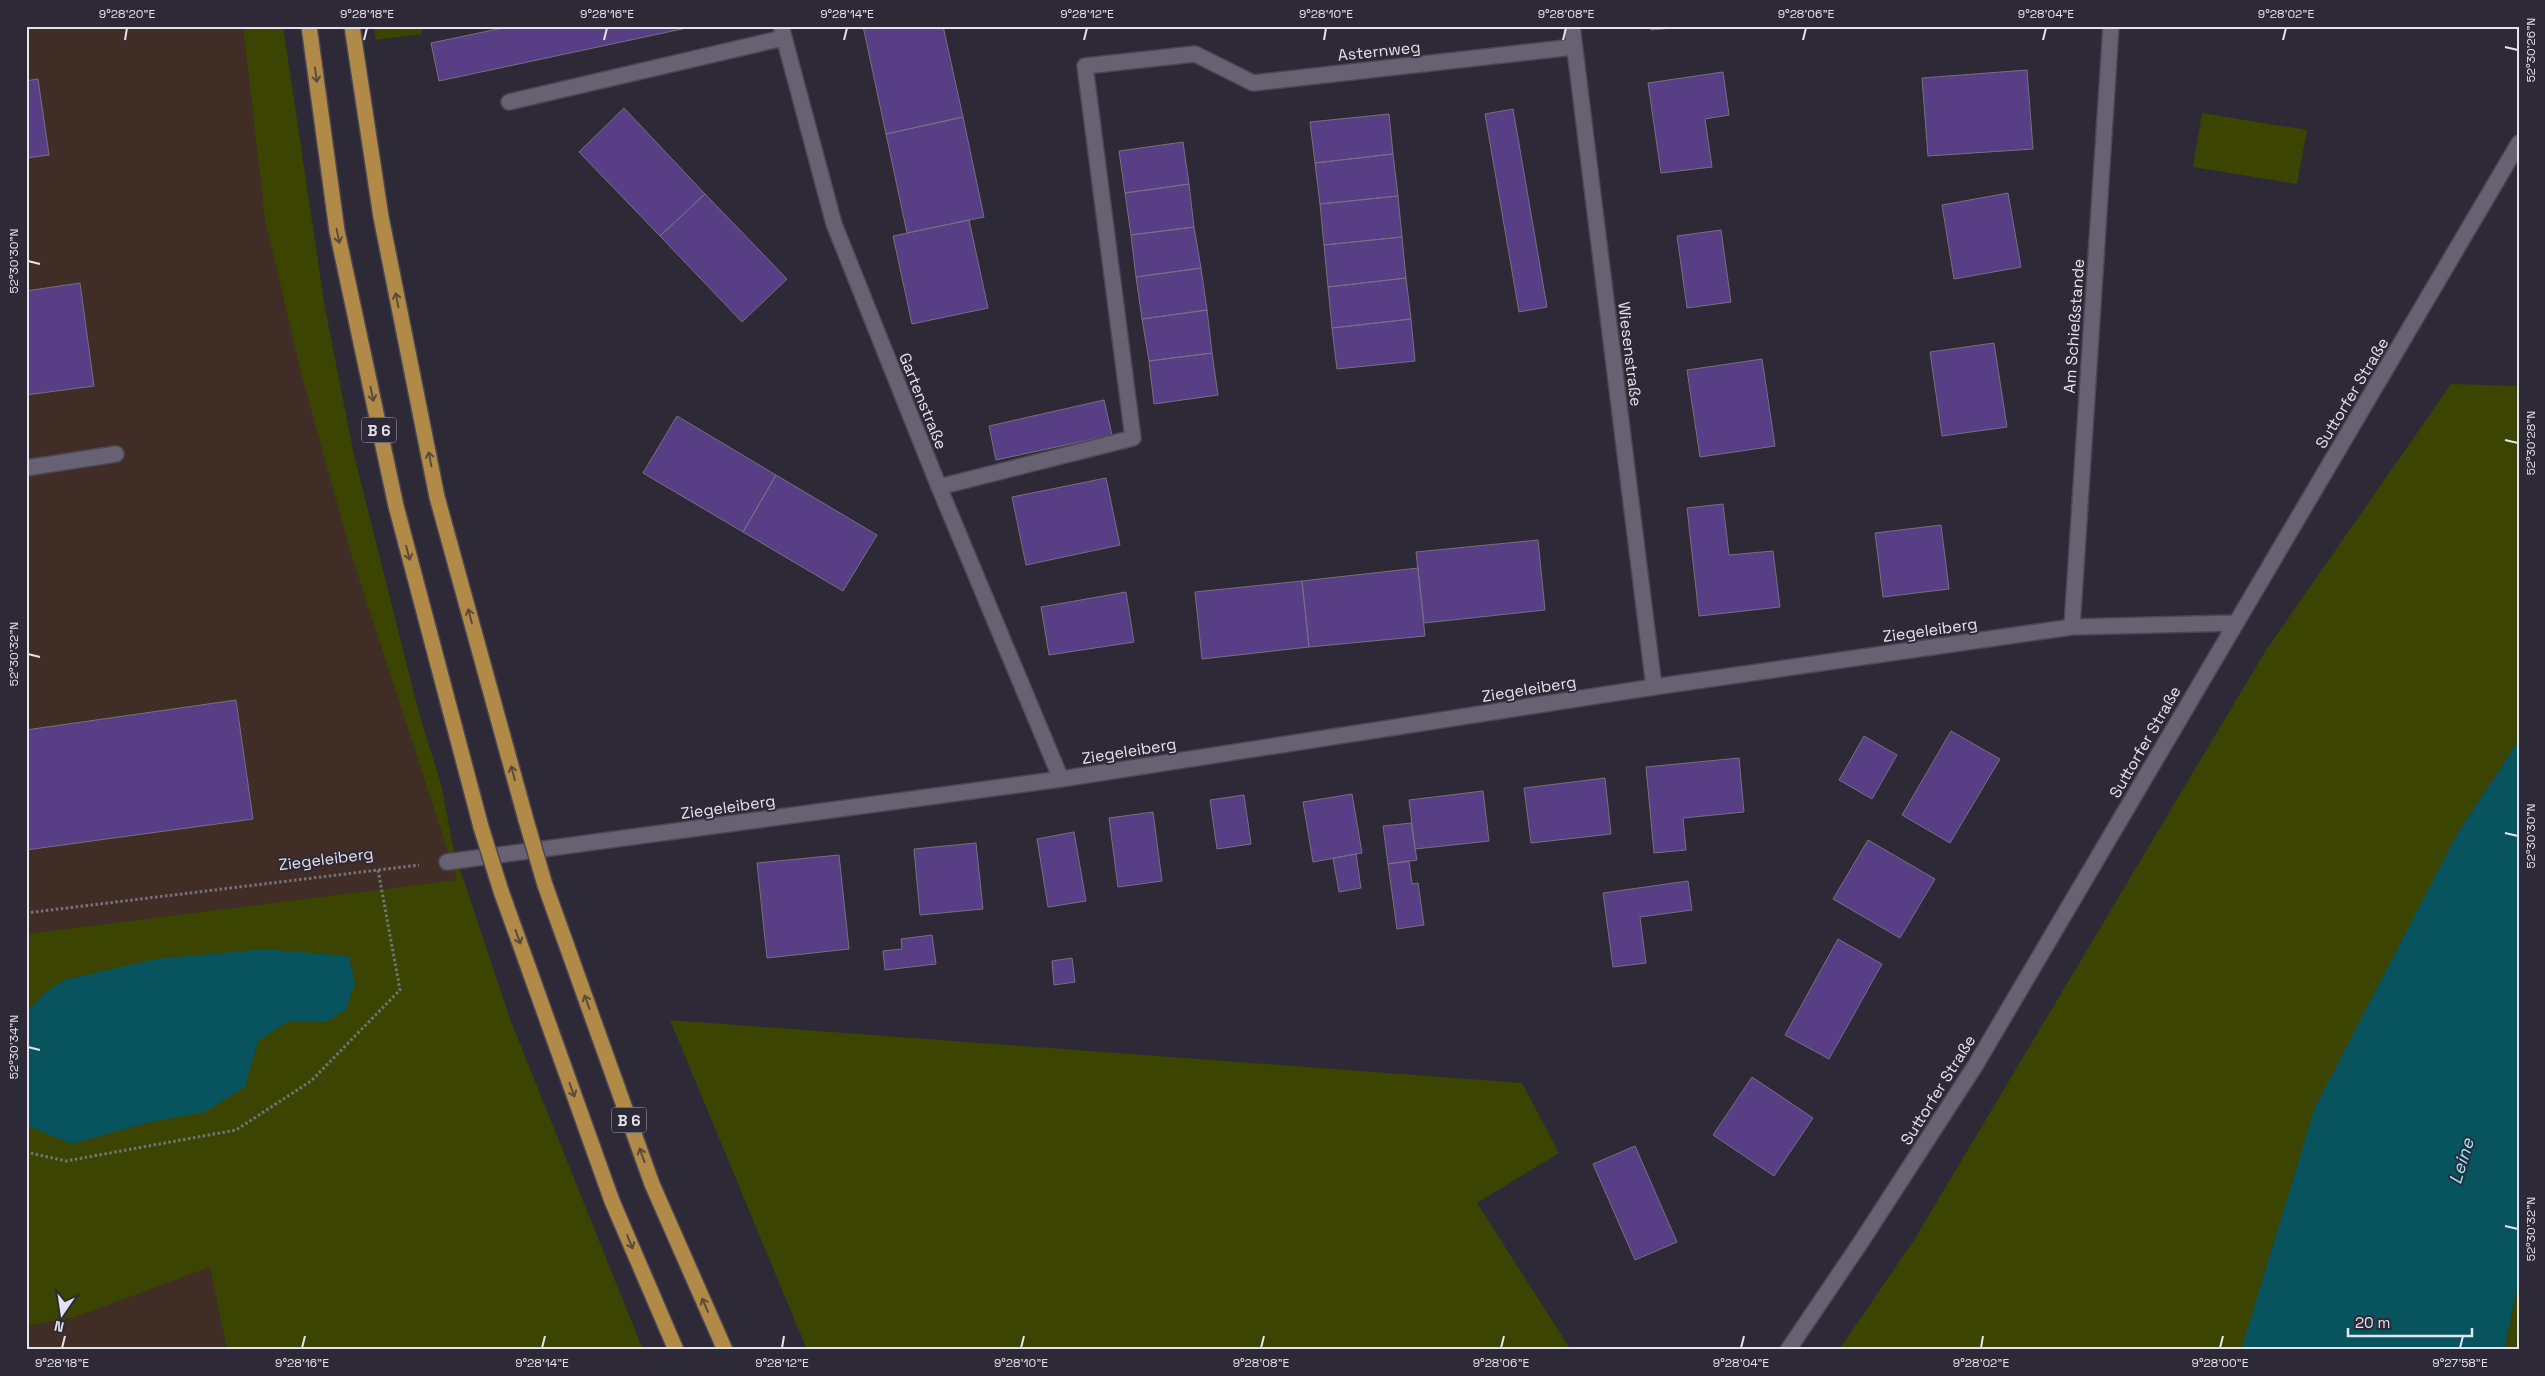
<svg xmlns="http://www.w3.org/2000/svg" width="2545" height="1376" font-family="'Space Grotesk',sans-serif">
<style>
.commercial{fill:#402e26}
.green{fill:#3b4400}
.water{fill:#07545f}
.building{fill:#583e84;stroke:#757081}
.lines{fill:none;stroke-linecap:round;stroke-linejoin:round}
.minor-casing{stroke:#4b4754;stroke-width:18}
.highway-casing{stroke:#4b4754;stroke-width:18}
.path{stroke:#75727e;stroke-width:3;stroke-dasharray:2.5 2.5;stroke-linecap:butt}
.minor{stroke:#676273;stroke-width:15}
.highway{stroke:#b18a47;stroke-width:15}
.highway-bridge-casing{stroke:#4b4754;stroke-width:18;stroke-linecap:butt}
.highway-bridge{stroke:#b18a47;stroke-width:15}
.oneway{stroke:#5b4b3d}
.ticks{fill:none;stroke:#e4e2ec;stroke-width:2}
.labels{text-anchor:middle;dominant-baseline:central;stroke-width:4;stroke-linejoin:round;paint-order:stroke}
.shield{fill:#2d2937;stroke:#adaab6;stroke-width:1}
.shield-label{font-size:15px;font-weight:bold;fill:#e4e2ec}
.street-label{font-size:16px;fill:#e4e2ec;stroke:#2d2937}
.water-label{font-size:18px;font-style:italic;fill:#92e9f9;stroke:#2d2937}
.neatline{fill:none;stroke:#e4e2ec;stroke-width:2}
.ticks-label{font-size:12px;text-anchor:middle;fill:#e4e2ec}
</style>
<rect width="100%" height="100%" fill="#2d2937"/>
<!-- commercial -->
<path class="commercial" d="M26,26H243L265,219L302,377L351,554L457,881L26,934Z
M210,1267L227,1350H26V1326L76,1317Z"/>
<!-- green -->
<path class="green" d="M243,26H283L325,308L354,455L419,713L441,784L454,851L510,1019L643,1350H227L210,1267L76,1317L26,1326V934L457,880L351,554L302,377L265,220Z
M374,26H421L422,34L376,40Z
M2202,113L2307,130L2297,184L2193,167Z
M2451,384L2519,386V740L2457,834L2241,1350H1839L1914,1240L2266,650Z
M670,1020L1522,1083L1559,1153L1477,1203L1571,1350H807Z
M2519,1280V1350H2504Z"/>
<!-- water -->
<path class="water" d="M2519,740V1280L2504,1350H2241L2315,1107L2457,834Z
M263,949L349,956L355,983L346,1010L325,1022H287L258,1041L245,1087L205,1112L150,1122L72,1144L26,1125V1013L46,992L64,980L156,959Z"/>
<!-- building -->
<path class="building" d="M512,26H696L439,81L431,43Z
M863,26H943L963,117L886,134Z
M1651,26H1694L1651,30Z
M2027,70L2033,149L1928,156L1922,78Z
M1723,72L1729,115L1705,119L1712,167L1661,173L1648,83Z
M38,79L49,155L26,158V81Z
M624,108L705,194L660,236L579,152Z
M1513,109L1547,307L1519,312L1485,114Z
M1389,114L1393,154L1315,163L1310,122Z
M963,117L984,217L907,233L886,134Z
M1183,142L1189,184L1125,193L1119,151Z
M1393,154L1398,196L1320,204L1315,163Z
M1189,184L1194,227L1131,235L1125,193Z
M2008,193L2021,267L1954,279L1942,205Z
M705,194L787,279L742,322L660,236Z
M1398,196L1402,237L1324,245L1320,204Z
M969,220L988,308L912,324L893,236Z
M1194,227L1201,268L1136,277L1131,235Z
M1721,230L1731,302L1687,308L1677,236Z
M1402,237L1406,278L1328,287L1324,245Z
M1201,268L1207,310L1142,319L1136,277Z
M1406,278L1411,319L1332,328L1328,287Z
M80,283L94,386L26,395V291Z
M1207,310L1212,353L1149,361L1142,319Z
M1411,319L1415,361L1337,369L1332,328Z
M1994,343L2007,427L1942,436L1930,352Z
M1212,353L1218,395L1154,404L1149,361Z
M1762,359L1775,446L1700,457L1687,370Z
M1104,400L1112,435L996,460L989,426Z
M677,416L776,475L743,532L643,473Z
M776,475L877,535L843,591L743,532Z
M1106,478L1120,545L1026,565L1012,497Z
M1723,504L1729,555L1773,551L1780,607L1699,616L1687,508Z
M1941,525L1949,589L1883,597L1875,533Z
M1538,540L1545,610L1424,623L1416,552Z
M1418,568L1425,636L1309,647L1302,581Z
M1302,581L1309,647L1202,659L1195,592Z
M1126,592L1134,642L1049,655L1041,607Z
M236,700L253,819L26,850V730Z
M1951,731L2000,759L1950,843L1902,815Z
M1864,736L1897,755L1872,799L1839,780Z
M1739,758L1744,812L1683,818L1686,850L1654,853L1646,767Z
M1605,778L1611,834L1531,843L1524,788Z
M1483,791L1489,841L1415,849L1409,800Z
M1352,794L1362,853L1313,862L1303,802Z
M1244,795L1251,844L1217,849L1210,800Z
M1153,812L1162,881L1118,887L1109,818Z
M1411,823L1417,860L1388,864L1383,826Z
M1074,832L1086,901L1048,907L1037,839Z
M1868,840L1935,879L1900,938L1833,899Z
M976,843L983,909L920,915L914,849Z
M1356,854L1361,888L1339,892L1333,858Z
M839,855L849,949L767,958L757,863Z
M1409,861L1412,884L1418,883L1424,925L1397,929L1388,864Z
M1688,881L1692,910L1640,917L1646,963L1613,967L1603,893Z
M932,935L936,964L885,970L883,951L902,949L901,939Z
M1838,939L1882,964L1829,1059L1785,1035Z
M1072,958L1075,982L1054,985L1052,961Z
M1752,1077L1813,1118L1774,1176L1713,1135Z
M1635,1146L1677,1242L1635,1260L1593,1164Z"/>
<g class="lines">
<defs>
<path id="minor" d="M781,26L834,224L939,487L1061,779
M1572,26L1654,687
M509,102L783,38
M26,468L116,454
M939,487L1133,438L1085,66L1195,54L1253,83L1574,47
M2072,627L2111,26
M447,862L1061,779L1654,687L2072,627L2235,623
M1788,1350L1861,1242L1975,1066L2519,143"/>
<path id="highway" d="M309,26L337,231L396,506L481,827
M352,26L381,217L437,497L526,820
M545,885L652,1184L725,1350
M501,891L612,1201L676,1350"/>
</defs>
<!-- minor casing -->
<use href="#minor" class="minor-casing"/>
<!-- highway casing -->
<use href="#highway" class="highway-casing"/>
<!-- path -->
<path class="path" d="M26,913L419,865
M26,1152L66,1161L236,1130L311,1081L400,990L378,870"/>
<!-- minor -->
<use href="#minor" class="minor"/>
<!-- highway -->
<use href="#highway" class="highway"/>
<defs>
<path id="highway-bridge" d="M526,820L545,885
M481,827L501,891"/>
</defs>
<!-- highway-bridge casing -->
<use href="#highway-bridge" class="highway-bridge-casing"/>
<!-- highway-bridge -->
<use href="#highway-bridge" class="highway-bridge"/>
</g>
<!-- one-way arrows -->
<defs><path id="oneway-shaft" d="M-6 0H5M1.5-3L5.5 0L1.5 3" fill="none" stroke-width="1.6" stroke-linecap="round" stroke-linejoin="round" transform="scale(1.25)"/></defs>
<g class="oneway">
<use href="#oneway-shaft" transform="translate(316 75) rotate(82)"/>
<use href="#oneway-shaft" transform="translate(338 236) rotate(79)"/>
<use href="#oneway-shaft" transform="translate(397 300) rotate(-101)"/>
<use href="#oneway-shaft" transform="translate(372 394) rotate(78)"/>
<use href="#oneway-shaft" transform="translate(430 459) rotate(-101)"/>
<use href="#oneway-shaft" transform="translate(408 553) rotate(75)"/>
<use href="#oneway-shaft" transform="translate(470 616) rotate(-105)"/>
<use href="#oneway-shaft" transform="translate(513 773) rotate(-105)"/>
<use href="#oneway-shaft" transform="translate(518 937) rotate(70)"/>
<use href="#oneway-shaft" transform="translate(587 1002) rotate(-110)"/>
<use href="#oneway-shaft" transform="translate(572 1090) rotate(70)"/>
<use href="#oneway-shaft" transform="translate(642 1155) rotate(-110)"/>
<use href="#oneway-shaft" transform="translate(630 1242) rotate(67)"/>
<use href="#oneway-shaft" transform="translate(705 1305) rotate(-114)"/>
</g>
<!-- ticks -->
<path class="ticks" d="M125,40L127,28M364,40L367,28M604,40L607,28M844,40L847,28M1084,40L1087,28M1324,40L1326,28M1563,40L1566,28M1803,40L1806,28M2043,40L2046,28M2283,40L2286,28M2505,47L2518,50M28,261L40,264M2505,440L2518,443M28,654L40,657M2505,833L2518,836M28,1047L40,1050M2505,1226L2518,1229M62,1348L65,1336M302,1348L305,1336M542,1348L545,1336M782,1348L784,1336M1021,1348L1024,1336M1261,1348L1264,1336M1501,1348L1504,1336M1741,1348L1744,1336M1981,1348L1983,1336M2220,1348L2223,1336M2460,1348L2463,1336"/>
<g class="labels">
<!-- shield labels -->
<g class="shield">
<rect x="361.5" y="417.5" width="35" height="25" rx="4"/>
<rect x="611.5" y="1107.5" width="35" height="25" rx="4"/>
</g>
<g class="shield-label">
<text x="379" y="430">B 6</text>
<text x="629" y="1120">B 6</text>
</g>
<!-- street labels -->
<g class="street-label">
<text transform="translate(1379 51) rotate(-6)">Asternweg</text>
<text transform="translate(2074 326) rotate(-86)">Am Schießstande</text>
<text transform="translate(1630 354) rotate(83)">Wiesenstraße</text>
<text transform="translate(2352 393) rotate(-59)">Suttorfer Straße</text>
<text transform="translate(923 401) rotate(68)">Gartenstraße</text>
<text transform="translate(1930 630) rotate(-8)">Ziegeleiberg</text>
<text transform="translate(1529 689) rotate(-9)">Ziegeleiberg</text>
<text transform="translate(2145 742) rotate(-60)">Suttorfer Straße</text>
<text transform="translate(1129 751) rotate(-9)">Ziegeleiberg</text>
<text transform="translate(728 807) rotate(-8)">Ziegeleiberg</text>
<text transform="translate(326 859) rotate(-7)">Ziegeleiberg</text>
<text transform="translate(1938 1090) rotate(-58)">Suttorfer Straße</text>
</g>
<!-- water labels -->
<g class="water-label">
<text transform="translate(2461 1161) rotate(-73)">Leine</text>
</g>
</g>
<!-- border -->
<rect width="2545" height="1376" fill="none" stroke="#2d2937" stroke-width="55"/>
<!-- north arrow -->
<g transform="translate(62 1314) rotate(193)" stroke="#2d2937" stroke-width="4" paint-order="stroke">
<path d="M0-4L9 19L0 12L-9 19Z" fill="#e4e2ec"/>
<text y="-8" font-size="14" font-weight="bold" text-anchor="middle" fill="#e4e2ec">N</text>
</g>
<!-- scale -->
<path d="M2348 1328v8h124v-8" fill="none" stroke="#e4e2ec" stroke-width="2.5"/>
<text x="2355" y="1328" font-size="15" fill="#e4e2ec" stroke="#2d2937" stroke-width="4" paint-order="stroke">20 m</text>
<rect x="28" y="28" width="2490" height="1320" class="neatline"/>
<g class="ticks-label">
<text x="127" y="18">9°28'20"E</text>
<text x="367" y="18">9°28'18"E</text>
<text x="607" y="18">9°28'16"E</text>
<text x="847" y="18">9°28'14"E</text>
<text x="1087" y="18">9°28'12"E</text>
<text x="1326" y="18">9°28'10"E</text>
<text x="1566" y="18">9°28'08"E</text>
<text x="1806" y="18">9°28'06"E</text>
<text x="2046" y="18">9°28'04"E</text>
<text x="2286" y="18">9°28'02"E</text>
<text transform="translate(2531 50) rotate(-90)" y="4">52°30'26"N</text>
<text transform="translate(14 261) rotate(-90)" y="4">52°30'30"N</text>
<text transform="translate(2531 443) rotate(-90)" y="4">52°30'28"N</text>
<text transform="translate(14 654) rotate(-90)" y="4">52°30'32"N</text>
<text transform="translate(2531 836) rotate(-90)" y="4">52°30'30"N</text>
<text transform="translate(14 1047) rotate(-90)" y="4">52°30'34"N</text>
<text transform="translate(2531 1229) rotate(-90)" y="4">52°30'32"N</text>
<text x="62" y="1367">9°28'18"E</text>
<text x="302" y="1367">9°28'16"E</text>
<text x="542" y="1367">9°28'14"E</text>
<text x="782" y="1367">9°28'12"E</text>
<text x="1021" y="1367">9°28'10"E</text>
<text x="1261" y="1367">9°28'08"E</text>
<text x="1501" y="1367">9°28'06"E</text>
<text x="1741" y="1367">9°28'04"E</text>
<text x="1981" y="1367">9°28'02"E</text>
<text x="2220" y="1367">9°28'00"E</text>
<text x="2460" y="1367">9°27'58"E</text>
</g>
</svg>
